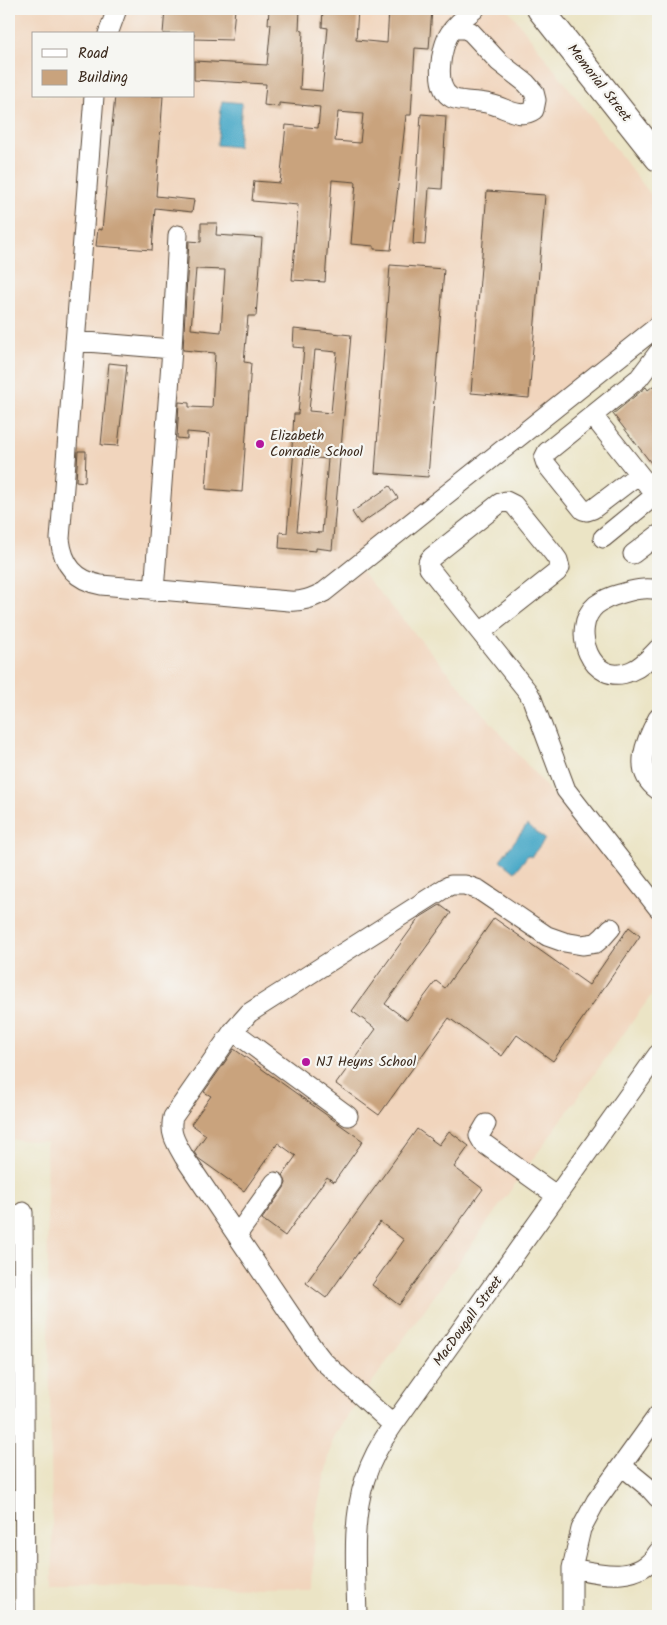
<svg xmlns="http://www.w3.org/2000/svg" width="667" height="1625" font-family="Kalam,sans-serif">
<style>
.built{fill:#f1d5bd;fill-rule:evenodd}
.water{fill:#48a9c7;stroke:#426a72}
.building{fill:#c9a37d;fill-rule:evenodd}
.lines{fill:none;stroke-linecap:round;stroke-linejoin:round}
.minor-casing{stroke:#554637;stroke-width:21}
.highway-casing{stroke:#554637;stroke-width:28}
.minor{stroke:#fff;stroke-width:19}
.highway{stroke:#fff;stroke-width:26}
.poi-dot{fill:#b5179e;stroke:#f6f6f2;stroke-width:2}
.labels{text-anchor:middle;dominant-baseline:central;stroke-width:4.5;stroke-linejoin:round;paint-order:stroke}
.street-label{font-size:14px;fill:#3b2a1e;stroke:#f6f6f2}
.poi-label{font-size:14px;fill:#3b2a1e;stroke:#f6f6f2;text-anchor:start}
</style>
<rect width="100%" height="100%" fill="#f6f6f2"/>
<filter id="ink" filterUnits="userSpaceOnUse"><feTurbulence type="fractalNoise" baseFrequency=".02" numOctaves="2"/><feDisplacementMap in="SourceGraphic" scale="10" xChannelSelector="R" yChannelSelector="G"/><feConvolveMatrix kernelMatrix="1 2 1 2 8 2 1 2 1" color-interpolation-filters="sRGB"/></filter>
<filter id="wash" filterUnits="userSpaceOnUse"><feTurbulence type="fractalNoise" baseFrequency=".0096" numOctaves="4" result="noise"/><feDisplacementMap in="SourceGraphic" scale="20" xChannelSelector="R" yChannelSelector="G"/><feGaussianBlur stdDeviation="1.12" result="paint"/><feColorMatrix in="noise" values="0 0 0 0 0 0 0 0 0 0 0 0 0 0 0 0 0 1.4 0 .05"/><feComposite in="paint" operator="in"/></filter>
<g filter="url(#wash)">
<rect width="100%" height="100%" fill="#ebe4c5"/>
<!-- built -->
<path class="built" d="M9,9H508L658,204V328L356,565L658,917V986L334,1435L315,1518L313,1588L53,1587L46,1142L9,1139ZM34,34H194V96H34Z"/>
<!-- water -->
<path class="water" d="M222,101L242,103L238,147L217,145Z
M527,825L545,839L531,857L528,855L515,872L500,860Z"/>
<g id="blocks">
<!-- building -->
<path class="building" d="M165,9H235L232,40L194,39V34H163Z
M269,9H300L299,30L303,31L300,89L322,91L328,28L322,27L323,9H358L356,40L387,43L389,9H432L429,49L415,48L411,115H406L391,250L374,249V246L351,244L356,182L332,180L325,282L292,280L298,205L252,201L254,181L280,183L286,125L318,128L320,107L279,103V107L264,105L266,84L194,80V61L267,65L271,24H268ZM338,112L363,114L360,143L335,141Z
M115,96H163L156,196L194,200L192,212L155,208L152,250L96,246L98,229L102,230Z
M421,114L446,116L442,189L429,188L425,245L413,244Z
M487,191L545,195L529,398L471,393Z
M201,223H217L216,235L262,238L256,316H248L244,362L251,363L242,492L206,489L210,434L187,432V439L177,438L179,402L189,403V407L212,408L215,353L183,350L189,241L201,242ZM196,269L225,270L221,332L191,329Z
M390,265L444,269L428,477L375,473Z
M294,329L351,335L332,550L316,548V551L279,548L280,532L287,533L294,449L292,448L294,414H298L304,348L293,347ZM315,350L337,352L331,413L309,411ZM304,457L328,459L322,533L297,531Z
M109,363L127,365L118,446L101,445Z
M658,382V472L613,414L646,387L648,390Z
M78,451H86L85,482L76,481Z
M390,486L398,498L360,524L352,512Z
M440,905L451,913L385,1004L407,1020L436,981L445,988L494,918L589,985L629,927L640,936L553,1061L517,1035L502,1056L449,1018L379,1115L336,1084L376,1029L352,1011L419,918Z
M234,1049L363,1141L334,1182L327,1177L285,1236L262,1219L284,1188L286,1183L283,1174L296,1156L278,1143L244,1191L198,1158L194,1152L206,1135L191,1124L211,1096L204,1092Z
M417,1129L439,1145L449,1131L469,1146L454,1167L483,1189L399,1305L372,1285L404,1240L380,1222L326,1298L306,1283Z"/>
</g>
</g>
<g filter="url(#ink)">
<use href="#blocks" fill-opacity="0" stroke="#554637" stroke-width="1"/>
<g class="lines">
<defs>
<path id="minor" d="M453,29H465L471,32L499,62L526,83L534,92L536,100L534,110C520,120 505,107 490,104C479,100 463,103 452,98C433,88 441,47 450,33C456,24 466,16 475,9
M108,34L117,9
M94,96L60,539C63,565 75,580 101,585L289,601C302,602 312,598 324,592C436,504 546,414 658,326
M75,341L172,349
M593,416L658,498
M639,474L593,509L587,511L583,510L546,464L544,458L547,452L639,378L658,353
M603,538L658,493
M633,554L658,535
M658,590C645,587 633,590 620,594C612,596 603,600 596,605C569,628 591,689 631,671C642,667 650,657 658,649
M154,591L172,349L178,235
M481,632L557,572L560,568L558,560L553,553L514,505L506,501L500,503L432,557C428,561 427,563 429,568L528,692L532,699L566,790L658,908
M658,718C646,740 631,771 658,790
M233,1031L348,1116
M486,1124L479,1136L483,1143L557,1196
M23,1212L25,1616
M237,1235L275,1182
M393,1425L323,1361L313,1348L184,1157C176,1143 169,1133 173,1117L233,1031L249,1013L445,888L451,885H465L479,890L547,936L564,942L582,945L596,943L603,937L611,928
M622,1466L649,1488L658,1498
M572,1568C601,1574 639,1584 658,1552
M357,1616C356,1571 351,1523 365,1479C371,1460 381,1442 393,1425L658,1054
M572,1616V1568L581,1529L596,1501L658,1415"/>
<path id="highway" d="M540,9L658,158"/>
</defs>
<!-- minor casing -->
<use href="#minor" class="minor-casing"/>
<!-- highway casing -->
<use href="#highway" class="highway-casing"/>
<!-- minor -->
<use href="#minor" class="minor"/>
<!-- highway -->
<use href="#highway" class="highway"/>
</g>
</g>
<!-- markers -->
<g class="poi-dot">
<circle cx="260" cy="444" r="5"/>
<circle cx="306" cy="1062" r="5"/>
</g>
<g class="labels">
<!-- street labels -->
<g class="street-label">
<text transform="translate(599 83) rotate(52)">Memorial Street</text>
<text transform="translate(468 1321) rotate(-54)">MacDougall Street</text>
</g>
<!-- poi labels -->
<g class="poi-label">
<text x="270" y="436">Elizabeth<tspan x="270" dy="16">Conradie School</tspan></text>
<text x="316" y="1062">NJ Heyns School</text>
</g>
</g>
<!-- margin -->
<rect width="667" height="1625" fill="none" stroke="#f6f6f2" stroke-width="30"/>
<!-- legend -->
<rect x="32" y="32" width="162" height="65" fill="#f6f6f2" stroke="#aba49d"/>
<rect x="42" y="49" width="25" height="8" fill="#ffffff" stroke="#aba49d"/>
<text x="78" y="58" font-size="15" fill="#3b2a1e">Road</text>
<rect x="42" y="70" width="25" height="15" fill="#c9a37d" stroke="#aba49d"/>
<text x="78" y="82" font-size="15" fill="#3b2a1e">Building</text>
</svg>
